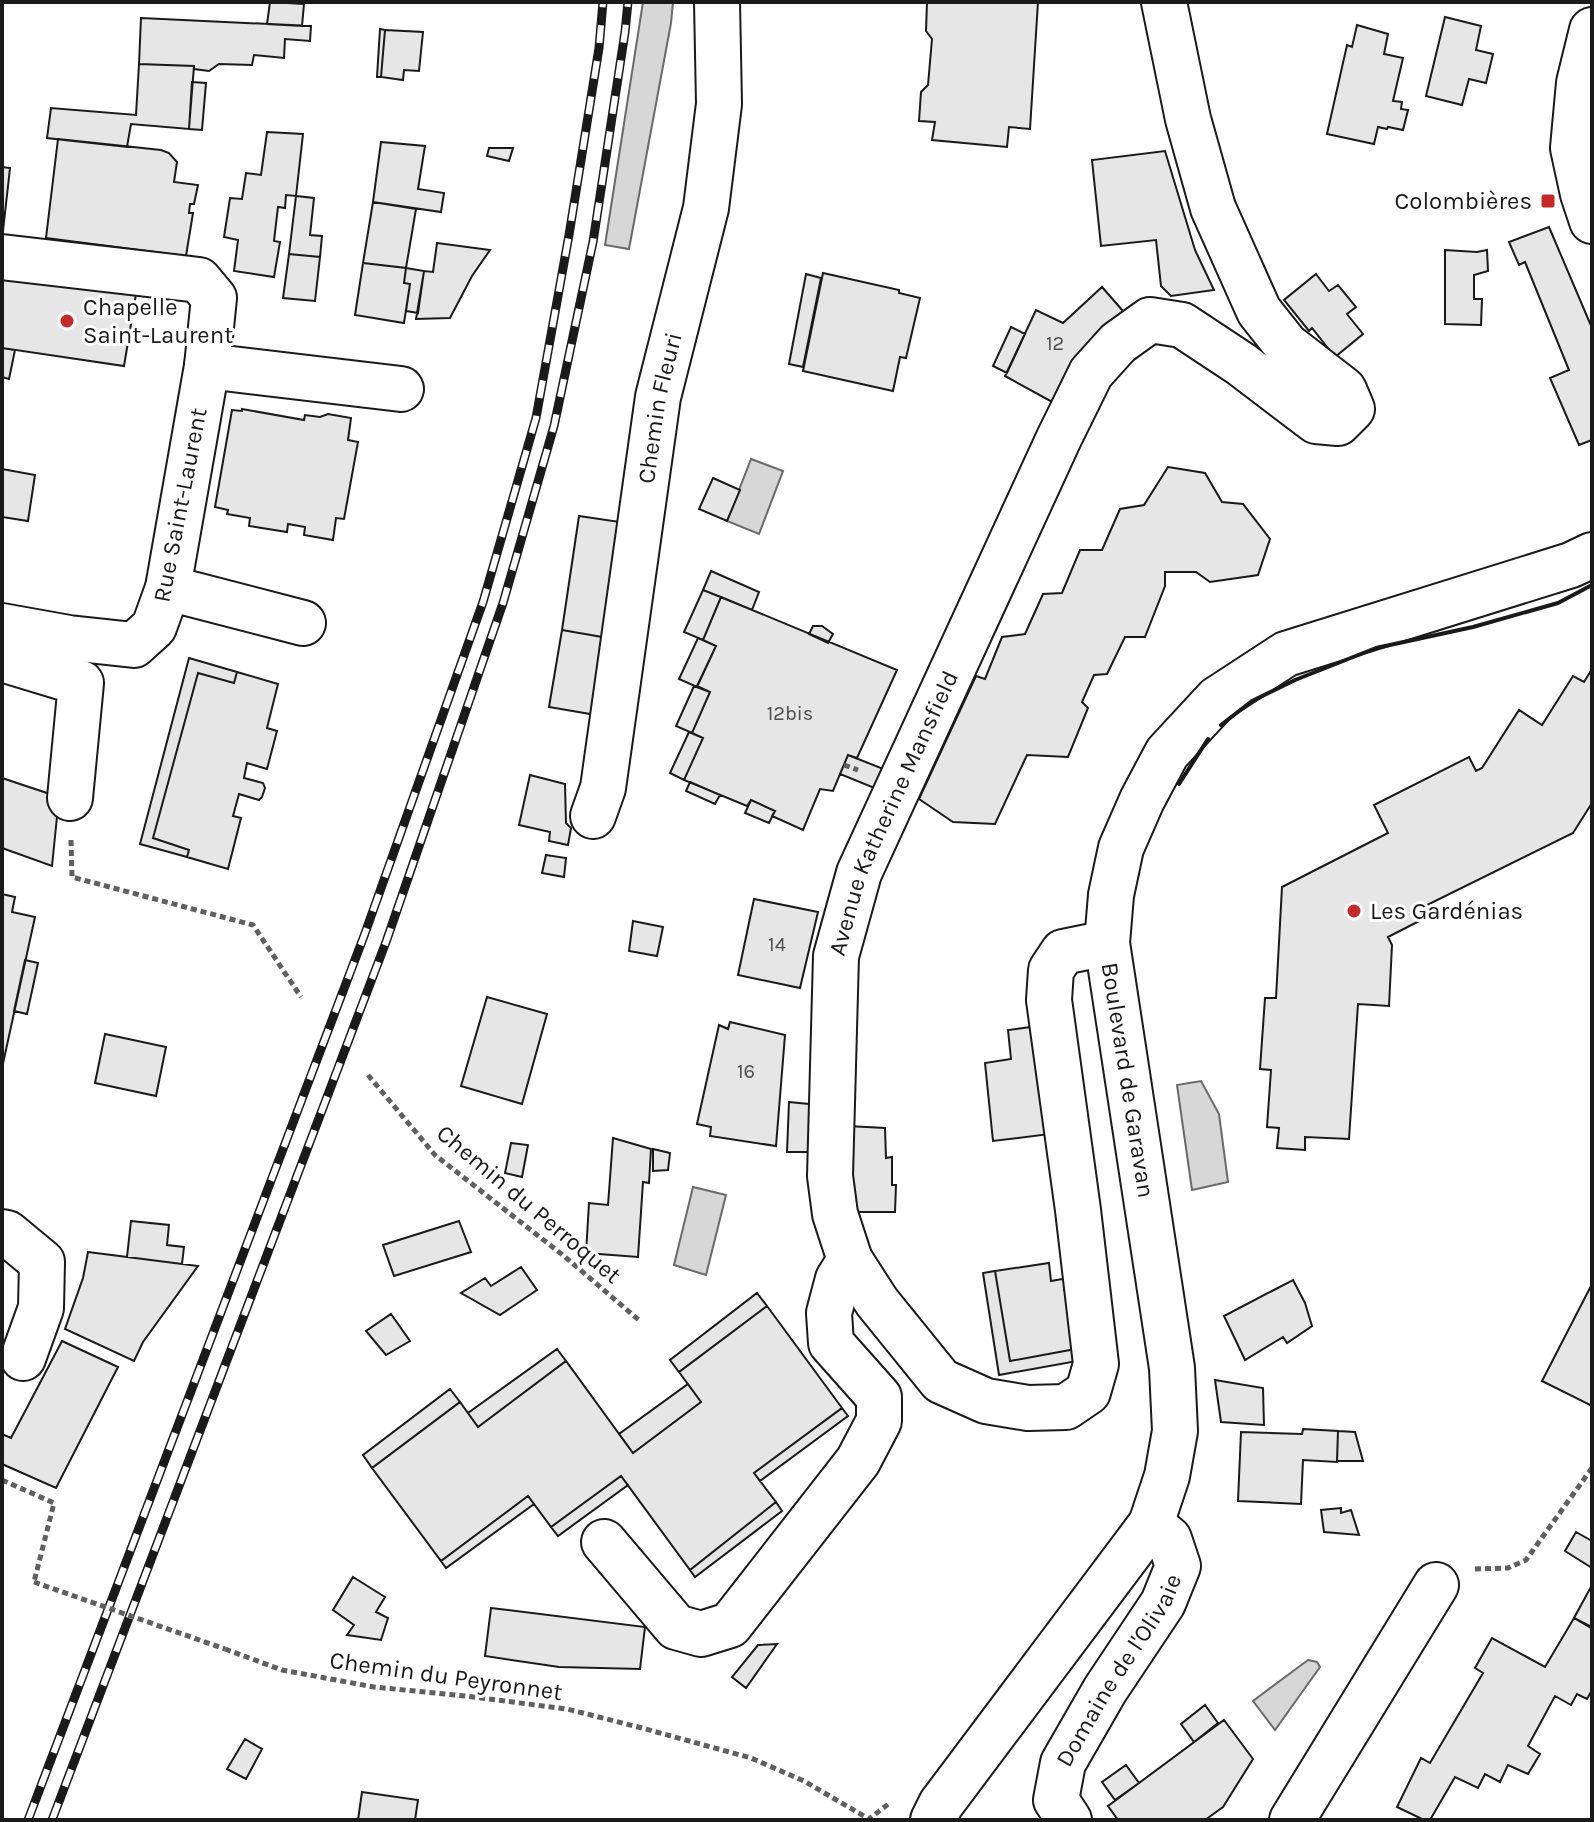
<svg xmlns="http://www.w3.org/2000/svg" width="1594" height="1822" font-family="Karla,sans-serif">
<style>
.water{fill:#d7d7d7;stroke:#6a6a6a;stroke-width:2}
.building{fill:#e6e6e6;stroke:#1a1a1a;stroke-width:2}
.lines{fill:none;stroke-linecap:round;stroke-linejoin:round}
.minor-casing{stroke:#1a1a1a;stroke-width:48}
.path{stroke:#5f5f5f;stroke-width:5;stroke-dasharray:6 4;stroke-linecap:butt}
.minor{stroke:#fff;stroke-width:44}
.rail-casing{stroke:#1a1a1a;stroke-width:9}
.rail{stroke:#fff;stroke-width:6;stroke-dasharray:18;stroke-linecap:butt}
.path-bridge{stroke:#5f5f5f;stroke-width:5;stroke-dasharray:6 4;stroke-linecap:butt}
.wall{stroke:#1a1a1a;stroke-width:4}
.poi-dot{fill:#c62828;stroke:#fff;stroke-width:3}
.labels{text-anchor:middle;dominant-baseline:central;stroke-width:6;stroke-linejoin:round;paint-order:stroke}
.number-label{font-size:20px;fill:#4d4d4d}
.poi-label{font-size:24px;fill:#1a1a1a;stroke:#fff;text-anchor:start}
.street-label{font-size:24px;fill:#1a1a1a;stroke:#fff}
</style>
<rect width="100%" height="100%" fill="#fff"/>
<!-- water -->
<path class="water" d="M643,2H673L671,23L629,249L605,245Z
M751,459L783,471L759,534L727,521Z
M1201,1081L1219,1114L1228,1182L1192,1190L1177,1085Z
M693,1187L726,1195L706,1275L674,1265Z
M1308,1660L1317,1662L1320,1667L1275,1730L1253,1701Z"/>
<!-- building -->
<path class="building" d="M270,2L304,4L302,26L267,24Z
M927,2H1038L1030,129L1009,127L1007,147L932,140L935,122L919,121L921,92L928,85L932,39L926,31Z
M1445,17L1481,26L1476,50L1493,54L1486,83L1469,79L1462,105L1426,96Z
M141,18L311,26L310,41L285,39L284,58L254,55L252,65L219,64L209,71L194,69V66L139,64Z
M1357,25L1388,34L1384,54L1403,58L1393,101L1402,102L1401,109L1408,110L1403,130L1388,127L1387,129L1378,127L1374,144L1327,134L1347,45L1352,47Z
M380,29L385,30L381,77H377Z
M385,30L423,32L419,71L404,70L403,80L381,77Z
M139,64L194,66L189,129L131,124L127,147L47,138L51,108L136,115Z
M192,82L206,83L202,130L189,129Z
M267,132L303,134L296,196L286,195L285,208L278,207L274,241L280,242L274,277L234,271L238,240L224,237L230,198L242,199L246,173L261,175Z
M58,139L161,150L169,153L177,162L174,182L198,185L194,204H190L189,213H193L186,256L46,238Z
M381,142L425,146L418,189L444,193L441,212L373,202Z
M489,148H513L509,161L487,156Z
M1165,151L1195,250L1214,290L1171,296L1161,286L1156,240L1101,246L1092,160Z
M2,167L10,168L3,231H2Z
M296,196L314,198L310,235L322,236L320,257L289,254Z
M373,202L416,209L406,268L363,263Z
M1549,227L1592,328V440L1579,445L1550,378L1569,370L1525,262L1519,265L1509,242Z
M437,243L490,250L472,276L450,318L416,319L424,271L433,272Z
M1445,250L1477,252L1487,250L1488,271L1474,275V299H1482L1481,325L1445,324Z
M289,254L320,257L315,301L283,298Z
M363,263L406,268L404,283L410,284L404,323L355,315Z
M406,268L424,271L418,313L406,311L410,284L404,283Z
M823,273L899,290V293L920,298L906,358L900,357L893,391L803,371Z
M2,274L136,294L124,366L2,348Z
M806,274L821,278L803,367L789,364Z
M1316,274L1329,291L1338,285L1356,307L1347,314L1363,334L1335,357L1312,328L1309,331L1284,300Z
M1102,287L1123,311L1081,353L1056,404L1005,376L1036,310L1063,323Z
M1011,327L1025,334L1007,373L993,366Z
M2,348L15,350L9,379L2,377Z
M242,409L304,420L305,415L320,417L328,414L351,418L348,440L358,442L344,519L336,518L333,540L304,535L305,527L288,524L287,532L249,526L250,518L227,514L228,510L215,507L232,410L242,411Z
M1168,467L1205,473L1222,502L1243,504L1270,539L1258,575L1210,582L1196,572H1165V586L1145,637H1125L1107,674L1094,675L1082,702L1088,708L1068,757L1027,755L995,824L953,822L919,799L976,676L985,679L1002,637L1025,634L1043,594L1062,593L1080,550H1102L1120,509L1144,505Z
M2,469L35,475L28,521L2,517Z
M713,478L740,490L727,521L699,509Z
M579,516L627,523L608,638L562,630Z
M711,571L759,592L752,610L703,590Z
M703,590L721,597L703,640L684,632Z
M721,597L897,670L857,758L848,755L833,791L820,789L803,830L772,816L775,811L751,800L747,806L684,780L703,738L692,733L710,692L697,686L716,646L703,640Z
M813,626H822L833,634L828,643L809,634Z
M562,630L608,638L596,715L549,707Z
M698,638L716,646L697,687L679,679Z
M189,658L237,672L234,683L198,673L153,838L189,850L187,857L140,844Z
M1592,669V803L1573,833L1425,906L1429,916L1388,937L1392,945L1389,1006L1358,1004L1349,1139L1305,1137V1150L1277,1148L1279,1128L1267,1127L1271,1070L1260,1069L1265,998H1276L1282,887L1388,833L1374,805L1469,757L1476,771L1482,768L1519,710L1542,725L1573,676L1584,682Z
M237,672L278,684L267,728L277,731L267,769L247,763L244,778L263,783L265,788L262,797L259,800L239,794L233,816L241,818L228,869L187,857L189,850L153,838L198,673L234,683Z
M694,686L710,692L692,733L676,726Z
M689,732L703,738L684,780L670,773Z
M848,755L891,772L884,792L840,774Z
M530,775L565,784L566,823L571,828L568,845L549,841L550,832L519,825Z
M2,778L59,797L52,866L2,848Z
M690,782L720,795L715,804L686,791Z
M751,800L775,811L769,823L745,813Z
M546,855L566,858L564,877L542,873Z
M2,894L15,897L12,912L35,917L2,1068Z
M754,899L818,912L800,988L738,975Z
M633,921L663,927L657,956L629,951Z
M25,960L38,963L27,1014L14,1011Z
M487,997L547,1014L522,1104L461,1086Z
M730,1022L785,1035L776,1146L710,1136L711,1127L697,1124L719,1025L728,1029Z
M1038,1026L1050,1134L993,1141L985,1063L1011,1059L1008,1030Z
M105,1034L166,1047L156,1096L95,1083Z
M789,1102L819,1105L818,1152H787Z
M847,1126L885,1128L886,1158L892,1157V1185H896L895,1212H854Z
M613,1138L651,1149L649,1183L643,1182L638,1257L586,1253L589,1203L608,1205Z
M511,1143L528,1145L522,1177L505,1173Z
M653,1149L670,1153L668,1170L653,1171Z
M131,1221L169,1225L167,1245L184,1247L182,1264L127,1257Z
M459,1221L471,1252L394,1276L383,1245Z
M88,1252L198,1266L143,1342L134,1361L65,1329L83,1278Z
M1049,1263L1051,1281L1062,1279L1066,1283L1064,1290L1073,1297L1081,1348L1010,1361L995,1271Z
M521,1267L537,1290L500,1315L461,1293L485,1278L491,1286Z
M995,1271L1010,1361L1081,1348L1083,1360L999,1375L983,1273Z
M1293,1280L1305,1303L1312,1326L1287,1343L1283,1337L1245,1360L1224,1316Z
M1592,1284V1406L1542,1381Z
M757,1293L767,1306L679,1372L670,1360Z
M767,1306L842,1408L754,1473L776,1502L690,1570L621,1476L551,1527L528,1496L441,1561L372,1468L460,1402L478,1427L566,1361L633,1453L701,1402L679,1372Z
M391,1314L410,1341L386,1355L366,1331Z
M62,1341L118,1367L56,1488L2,1464V1434L11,1438Z
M557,1349L566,1361L478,1427L468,1413Z
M1215,1380L1263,1388L1264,1425L1221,1422Z
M688,1384L701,1402L633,1453L619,1434Z
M450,1389L460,1402L372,1468L363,1455Z
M842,1408L848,1416L760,1481L754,1473Z
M1303,1429L1338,1431L1337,1462L1303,1460L1301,1504L1238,1501L1241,1432L1302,1434Z
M1338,1431L1355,1432L1363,1461H1337Z
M621,1476L628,1485L558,1536L551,1527Z
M528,1496L534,1504L446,1568L441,1561Z
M776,1502L782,1511L695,1577L690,1570Z
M1341,1508V1513L1351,1510L1359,1535L1324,1532L1321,1510Z
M1576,1532L1592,1541V1568L1565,1551Z
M353,1577L385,1597L376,1612L388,1618L381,1640L347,1635L354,1625L333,1610Z
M1592,1585V1627L1591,1628L1574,1618Z
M491,1608L645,1627L640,1669L559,1667L485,1656Z
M1574,1618L1592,1627V1690L1587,1699L1577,1694L1571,1705L1555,1696L1528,1746L1540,1754L1528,1774L1508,1765L1500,1782L1485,1774L1478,1788L1455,1777L1430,1820H1424L1397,1807L1421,1758L1430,1763L1483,1673L1475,1668L1492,1638L1545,1667Z
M777,1644L746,1688L732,1677L758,1645Z
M1205,1705L1218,1723L1194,1742L1181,1724Z
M1224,1720L1253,1759L1223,1807L1205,1820H1118L1108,1806Z
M245,1739L262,1749L246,1779L227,1769Z
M1126,1765L1139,1783L1115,1800L1102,1782Z
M362,1792L418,1800L415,1820H358Z"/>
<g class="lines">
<defs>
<g id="minor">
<path d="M1592,30L1579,83L1573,148L1583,194L1592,221"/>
<path d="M2,257L199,280L214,298L207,366L168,588L154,627L134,645L69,638L2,626"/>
<path d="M207,366L401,389"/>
<path d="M168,588L303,623"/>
<path d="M2,659L81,683L70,798"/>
<path id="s1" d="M593,816L603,788L658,397L706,208L719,104L717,2"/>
<path id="s2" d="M1107,943L1063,952L1051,970L1049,1000L1078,1210L1096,1364L1088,1392L1066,1407L1028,1408L986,1401L941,1381L877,1302L850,1260L835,1214L830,1176L836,956L859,873L1059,438L1091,373L1118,343L1150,320L1182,325L1241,364L1316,421L1338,423L1352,409L1344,390L1286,345L1259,311L1213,208L1188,119L1164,2"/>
<path d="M2,1232L7,1233L42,1262L41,1308L23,1358"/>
<path d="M604,1542L676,1627L701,1634L730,1625L858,1461L879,1421V1397L831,1343L829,1313L838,1279L850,1260"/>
<path d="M933,1820L941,1804L1151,1524L1167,1476L1175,1431L1172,1368L1107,943L1111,895L1121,848L1142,800L1167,753L1217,699L1286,654L1571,565L1592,555"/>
<path id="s3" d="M1069,1820L1056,1800L1063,1763L1105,1690L1163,1603L1178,1566L1169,1539L1151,1524"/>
<path d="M1292,1820L1436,1585"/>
</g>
</defs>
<!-- minor casing -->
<use href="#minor" class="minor-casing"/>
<!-- path -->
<path class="path" d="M844,765L858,770
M71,840L72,877L253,925L301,997
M368,1075L435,1155L564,1256L640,1321
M2,1480L54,1503L34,1582
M1475,1569L1508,1568L1526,1560L1592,1468
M225,1649L282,1670L374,1687L465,1696L567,1709L642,1728L751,1758L804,1781L869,1819L891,1802"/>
<!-- minor -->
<use href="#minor" class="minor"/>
<defs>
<path id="rail" d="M28,1820L364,936L483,602L536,418L569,235L599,48L603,2
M52,1820L386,942L503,603L554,426L593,242L625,32L628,2"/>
</defs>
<!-- rail casing -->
<use href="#rail" class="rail-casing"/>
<!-- rail -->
<use href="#rail" class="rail"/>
<!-- path-bridge -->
<path class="path-bridge" d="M34,1582L225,1649"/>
<!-- wall -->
<path class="wall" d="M1221,725L1252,701L1295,680L1376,648L1473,627L1558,603L1592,585
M1179,784L1208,739"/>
</g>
<!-- markers -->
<g class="poi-dot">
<rect x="1540" y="193" width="16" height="16" rx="4"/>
<circle cx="67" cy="321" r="8"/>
<circle cx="1354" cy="911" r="8"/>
</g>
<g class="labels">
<!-- number labels -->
<g class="number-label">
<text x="1055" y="343">12</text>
<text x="790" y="713">12bis</text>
<text x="777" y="944">14</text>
<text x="746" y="1071">16</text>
</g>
<!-- poi labels -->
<g class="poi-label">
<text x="1532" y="201" text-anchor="end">Colombières</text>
<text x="83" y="307">Chapelle<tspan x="83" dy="28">Saint-Laurent</tspan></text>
<text x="1370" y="911">Les Gardénias</text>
</g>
<!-- street labels -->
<g class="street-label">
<text stroke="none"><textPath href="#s1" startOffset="414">Chemin Fleuri</textPath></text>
<text transform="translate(180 505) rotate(-79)">Rue Saint-Laurent</text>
<text stroke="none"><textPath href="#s2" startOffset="1262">Avenue Katherine Mansfield</textPath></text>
<text transform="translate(1128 1080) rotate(81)">Boulevard de Garavan</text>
<text transform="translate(529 1204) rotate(40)">Chemin du Perroquet</text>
<text stroke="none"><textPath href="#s3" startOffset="170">Domaine de l'Olivaie</textPath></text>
<text transform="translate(446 1676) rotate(8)">Chemin du Peyronnet</text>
</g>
</g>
<!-- border -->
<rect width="1594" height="1822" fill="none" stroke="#1a1a1a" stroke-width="8"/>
</svg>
